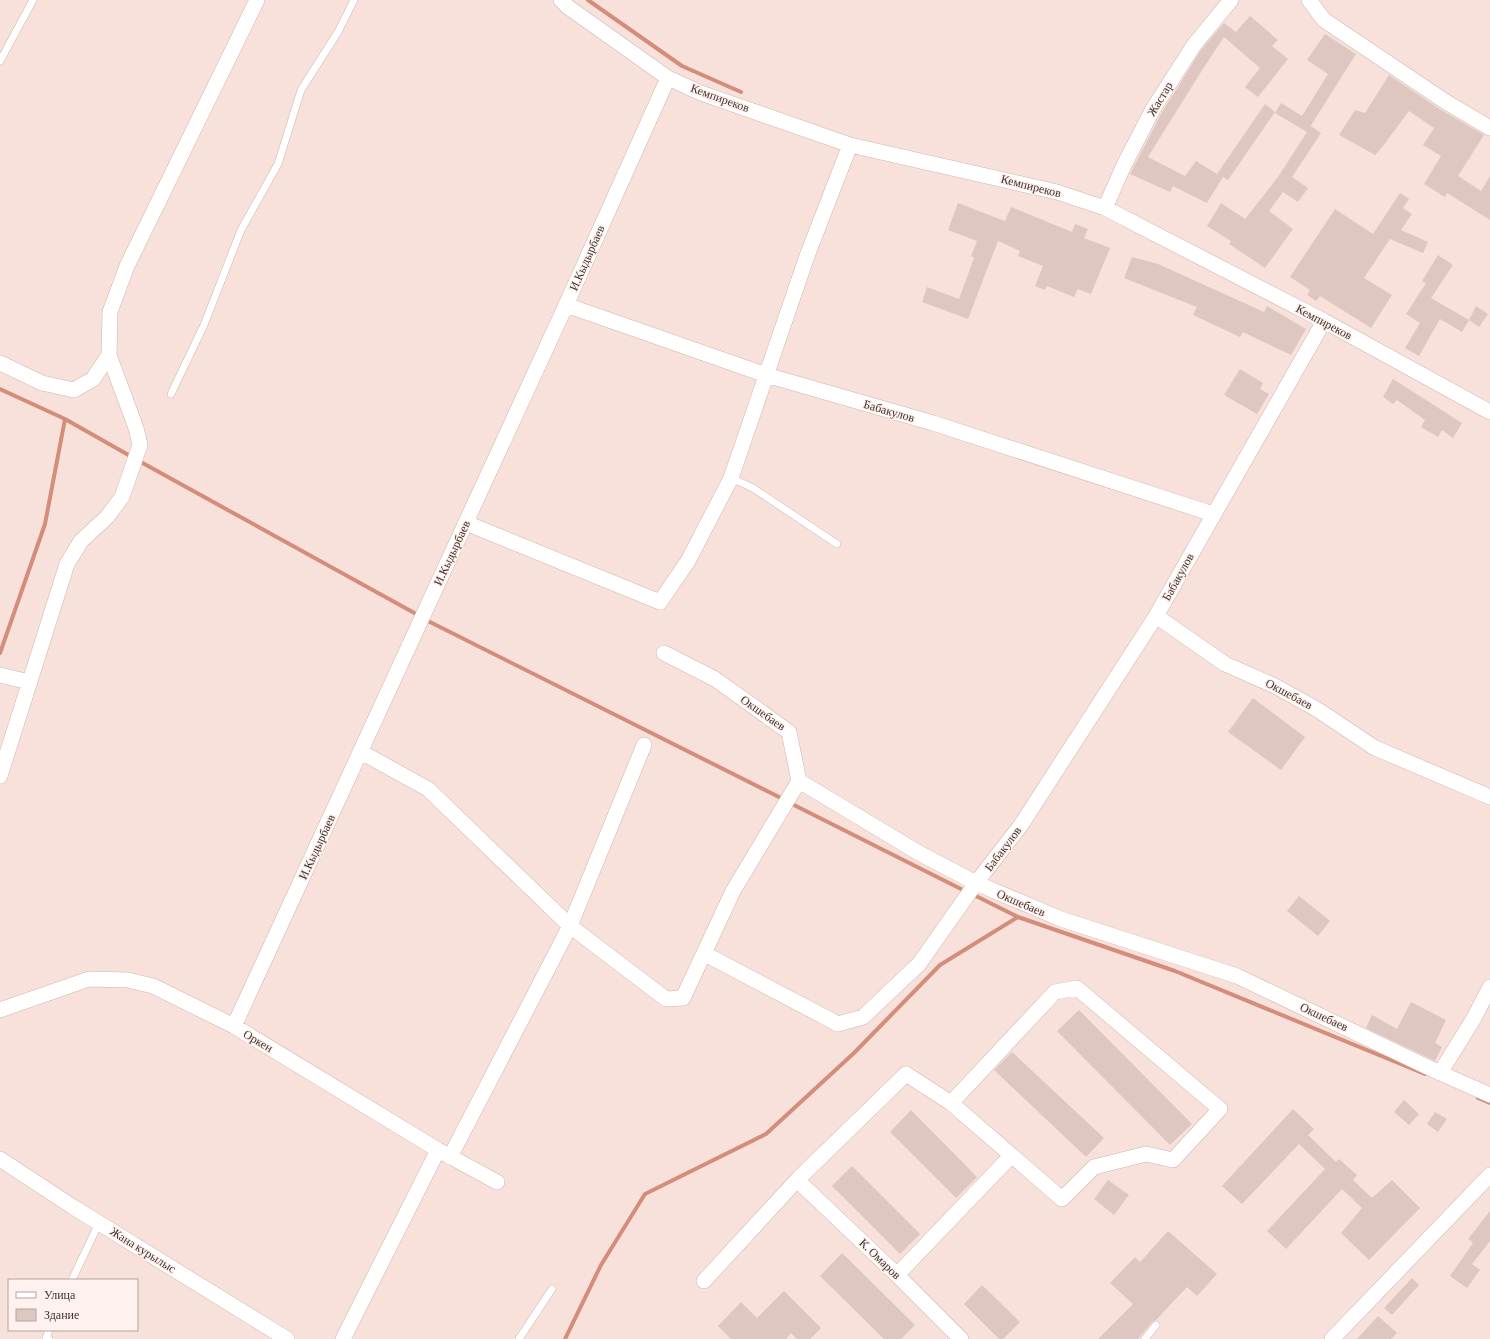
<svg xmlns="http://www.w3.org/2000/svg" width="1490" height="1339" font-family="'Crimson Pro',serif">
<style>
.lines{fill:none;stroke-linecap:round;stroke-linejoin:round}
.stream{stroke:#d48d7a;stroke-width:4}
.building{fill:#ddc7c0}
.service-casing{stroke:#ccb6b0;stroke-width:8}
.minor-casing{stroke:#ccb6b0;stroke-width:16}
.service{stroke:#fff;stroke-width:7}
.minor{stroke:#fff;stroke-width:15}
.labels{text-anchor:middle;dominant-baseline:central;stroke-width:3;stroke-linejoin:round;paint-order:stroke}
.street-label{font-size:12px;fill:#3d3432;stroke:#fff1ed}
</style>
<rect width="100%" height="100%" fill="#f8e1db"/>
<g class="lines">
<!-- stream -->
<path class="stream" d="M588,0L682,66L741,92
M0,389L65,419L132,457
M139,461L418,615
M426,620L781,798
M0,653L45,524L65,419
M792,804L963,890
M974,895L1018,917L1175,971L1425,1074
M1478,1098L1490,1103
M565,1339L601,1265L645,1194L766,1134L854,1053L940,965L1018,917"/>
</g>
<!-- building -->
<path class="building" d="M1250,16L1278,40L1272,46L1288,59L1258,97L1245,87L1260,68L1224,37L1199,75L1148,157L1185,176L1196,161L1217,174L1265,104L1275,112L1228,180L1223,177L1207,203L1173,186L1170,192L1130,174L1161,114L1201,50L1224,23L1236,32Z
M1325,34L1356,54L1310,127L1311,126L1321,133L1292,177L1308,188L1298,202L1283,192L1269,211L1293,229L1265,268L1229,244L1231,241L1207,226L1221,203L1245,219L1278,177L1307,132L1275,113L1281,103L1302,116L1328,74L1307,60Z
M1389,75L1441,110L1484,135L1458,176L1481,191L1490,176V220L1447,193L1445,197L1424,184L1441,156L1423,145L1434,128L1409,111L1383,146L1375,155L1339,135L1355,110L1365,113Z
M1400,193L1409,199L1403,208L1412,214L1401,230L1428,242L1423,253L1390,239L1364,278L1392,295L1371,328L1320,296L1316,301L1307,295L1310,290L1290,277L1335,209L1373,234Z
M958,203L1005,221L1011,207L1072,232L1075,224L1088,229L1084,238L1110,248L1091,294L1078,289L1074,297L1047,286L1045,290L1035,286L1043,266L1018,256L1020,251L998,241L968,319L922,302L927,287L959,299L974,258L971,256L977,241L948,230Z
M1438,255L1453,265L1431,298L1469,320L1462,332L1440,319L1419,356L1405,348L1420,323L1406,314L1426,283L1422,281Z
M1132,257L1158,264L1264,312L1267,306L1306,329L1291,355L1243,332L1240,337L1193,315L1197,307L1124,278Z
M1476,306L1488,314L1479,327L1469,320Z
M1240,369L1263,383L1260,389L1269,394L1257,414L1224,395Z
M1393,379L1462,423L1453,438L1442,430L1438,437L1421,427L1425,420L1397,400L1393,404L1383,397Z
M1253,698L1305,737L1281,770L1228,732Z
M1299,896L1330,921L1318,936L1287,911Z
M1411,1002L1446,1020L1435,1043L1442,1047L1435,1061L1366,1028L1372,1015L1397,1029Z
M1079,1010L1192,1124L1170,1145L1057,1031Z
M1012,1052L1104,1138L1086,1157L994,1070Z
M1404,1100L1419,1114L1409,1125L1394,1112Z
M1293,1109L1314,1129L1308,1135L1336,1162L1339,1159L1357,1175L1353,1180L1372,1198L1392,1180L1420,1208L1369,1260L1341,1233L1362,1208L1342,1189L1286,1249L1267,1231L1325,1169L1299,1144L1242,1204L1222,1186Z
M911,1110L977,1177L956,1198L890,1132Z
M1435,1112L1447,1119L1438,1132L1427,1124Z
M852,1166L920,1234L900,1254L832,1186Z
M1108,1180L1129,1195L1114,1215L1094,1199Z
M1490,1211V1241L1472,1264L1480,1270L1467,1288L1450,1276L1473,1243L1468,1239Z
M1168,1231L1217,1274L1197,1296L1187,1287L1156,1320L1152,1322L1138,1339H1098L1133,1304L1110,1283L1135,1257L1140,1262Z
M842,1253L915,1325L901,1339H884L820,1276Z
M1412,1278L1419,1285L1392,1315L1384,1308Z
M982,1285L1020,1322L1003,1339H999L964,1304Z
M784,1291L821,1328L810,1339H797L791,1333L786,1339H731L718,1326L741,1302L757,1318Z
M1378,1316L1397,1333L1391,1339H1357Z"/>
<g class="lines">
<defs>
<path id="service" d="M0,61L33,0
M171,394L204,325L241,230L278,164L301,90L338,32L354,0
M731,478L753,488L837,544
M72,1280L99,1223
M49,1339L46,1338L49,1330
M519,1339L552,1289
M1145,1339L1156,1325"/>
<path id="minor" d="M561,0L568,7L668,78L701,93L850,145L1057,192L1105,208L1324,321L1490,412
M1309,0L1324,20L1446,102L1490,128
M1105,208L1124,165L1153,109L1194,45L1231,0
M566,305L766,375L933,423L1213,514
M0,363L42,383L74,390L93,379L109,355
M466,523L660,602L688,561L731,478L807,256L850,145
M1156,616L1225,664L1275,686L1318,710L1375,748L1490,797
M664,653L715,679L789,732L799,781L919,853L976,883L1061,919L1237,976L1440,1073L1490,1095
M0,675L29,682
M361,752L428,789L570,926L666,999L683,998L733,891L799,781
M0,776L67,564L81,541L107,517L122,497L140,445L136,428L109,355L110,312L127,266L257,0
M705,954L838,1024L863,1017L919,964L976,883L1021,825L1156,616L1324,321
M0,1010L89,979L128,980L153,986L234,1026L438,1150L497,1182
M234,1026L566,305L668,78
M1440,1073L1474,1018L1490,987
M450,1157L570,926L644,745
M0,1159L73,1207L287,1339
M797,1180L897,1275L961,1339
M897,1275L1011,1156
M704,1281L797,1180L906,1074L951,1103L1062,1199L1094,1167L1146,1154L1173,1160L1220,1109L1077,988L1055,992L951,1103
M343,1339L438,1150
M1332,1339L1490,1175"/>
</defs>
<!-- service casing -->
<use href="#service" class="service-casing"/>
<!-- minor casing -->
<use href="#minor" class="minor-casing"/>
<!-- service -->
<use href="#service" class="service"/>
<!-- minor -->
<use href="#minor" class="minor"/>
</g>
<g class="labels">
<!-- street labels -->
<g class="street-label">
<text transform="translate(720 98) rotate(20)">Кемпиреков</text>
<text transform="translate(1160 99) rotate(-59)">Жастар</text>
<text transform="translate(1031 186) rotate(14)">Кемпиреков</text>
<text transform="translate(587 258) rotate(-66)">И.Кыдырбаев</text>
<text transform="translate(1324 322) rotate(28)">Кемпиреков</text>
<text transform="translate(889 411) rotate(16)">Бабакулов</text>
<text transform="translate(452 553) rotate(-65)">И.Кыдырбаев</text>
<text transform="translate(1178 577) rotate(-61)">Бабакулов</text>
<text transform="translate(1289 694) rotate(28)">Окшебаев</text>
<text transform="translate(763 713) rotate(35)">Окшебаев</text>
<text transform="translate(317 847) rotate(-65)">И.Кыдырбаев</text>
<text transform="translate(1003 849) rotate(-53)">Бабакулов</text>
<text transform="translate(1021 903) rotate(23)">Окшебаев</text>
<text transform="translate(1324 1017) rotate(25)">Окшебаев</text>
<text transform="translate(258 1041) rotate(31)">Оркен</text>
<text transform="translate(143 1250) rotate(32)">Жана курылыс</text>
<text transform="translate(880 1259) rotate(44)">К. Омаров</text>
</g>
</g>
<!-- legend -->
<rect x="8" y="1279" width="130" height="52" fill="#fff1ed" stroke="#b1a5a2"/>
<rect x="16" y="1292" width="20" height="6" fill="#ffffff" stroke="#b1a5a2"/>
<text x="44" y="1299" font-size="12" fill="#3d3432">Улица</text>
<rect x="16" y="1309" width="20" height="12" fill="#ddc7c0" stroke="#b1a5a2"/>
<text x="44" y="1319" font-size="12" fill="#3d3432">Здание</text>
</svg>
